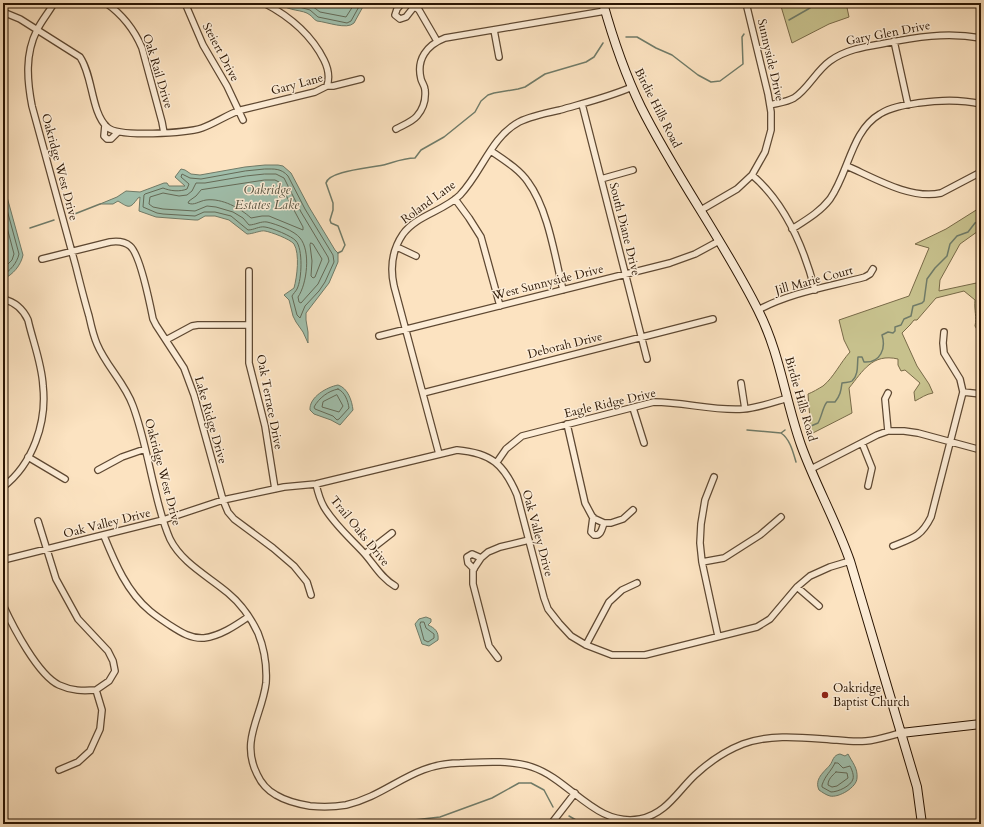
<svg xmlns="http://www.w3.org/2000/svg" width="984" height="827" font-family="Cardo,serif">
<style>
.green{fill:#c7c18d;stroke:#786a48}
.water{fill:#a0bfac;stroke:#707b68}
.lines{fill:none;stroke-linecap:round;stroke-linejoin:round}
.shore{stroke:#646a57;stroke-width:1}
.stream{stroke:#707b68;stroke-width:1.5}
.street-casing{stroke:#5e4832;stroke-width:8}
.secondary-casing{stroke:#291402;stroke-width:10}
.street{stroke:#fdedd7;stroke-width:5.5}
.secondary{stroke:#fdedd7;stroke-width:8}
.poi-dot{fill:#8f2418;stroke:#fdedd7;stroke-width:1.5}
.labels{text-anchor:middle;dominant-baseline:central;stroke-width:3;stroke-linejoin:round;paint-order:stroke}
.street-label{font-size:12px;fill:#291402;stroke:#fdedd7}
.poi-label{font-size:12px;fill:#291402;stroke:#fdedd7;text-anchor:start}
.water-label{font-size:13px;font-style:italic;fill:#53503e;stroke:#fdedd7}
</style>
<rect width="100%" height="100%" fill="#fce3c1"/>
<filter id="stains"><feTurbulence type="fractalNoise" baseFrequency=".005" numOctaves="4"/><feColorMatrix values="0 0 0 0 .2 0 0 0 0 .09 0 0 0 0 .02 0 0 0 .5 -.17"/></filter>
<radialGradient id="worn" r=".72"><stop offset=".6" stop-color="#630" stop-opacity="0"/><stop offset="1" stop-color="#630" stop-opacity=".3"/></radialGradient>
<!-- green -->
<path class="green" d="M780,3H846L849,17L829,24L792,43Z
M981,207V229L960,244L940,280L939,291L981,282V333H979L975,326C977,317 974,310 975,300L964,291L936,298L917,320H914L910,325L902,333L917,366L929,384L933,393C926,394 921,398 915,401L914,392L920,383L905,370L901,371L898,365V359C872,353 863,371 849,388L852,413L809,435L810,420L808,394C813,392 818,389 823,386C834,377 840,363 850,352L844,340L839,320L909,296L929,248L915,244L946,229Z"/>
<!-- water -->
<path class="water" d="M279,3H365L354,23C347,30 327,22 317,21C313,19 313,17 310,15C303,9 289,12 279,3Z
M265,165H278L283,166L291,173L309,207L335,250L338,253V262L329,283L306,313V320L308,332V343L303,332L296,322L293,316L289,300L284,295L294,288C297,277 300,254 294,244C290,239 271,232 265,231C261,230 253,234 247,234L229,220L215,216H205L198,220H195L156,217L139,211L140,197L138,198C130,209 129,208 118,201L113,204H100L117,197L126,191L140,192L164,183H167L169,186H185L175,177L181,169L185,170L191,174L200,175L245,167Z
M3,174L4,186L23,255C21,265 13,275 3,279Z
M338,385C348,388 352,401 353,410L340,425L331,420L314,414L310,410C309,397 327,387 338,385Z
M426,617L431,619V622L428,625C435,628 439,632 438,640L429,646L422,644L415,624L419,619Z
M840,754L845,756L848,754C852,762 858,768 857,778C857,787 839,798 830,796C826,795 822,792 819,790C814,779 824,772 830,765C833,761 833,755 840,754Z"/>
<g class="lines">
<!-- shore -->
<path class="shore" d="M285,3L310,10L318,17L347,23L351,21L361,3
M302,3L312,6L320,12L346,17L355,3
M265,169C274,169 281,168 288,176L305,209L333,255L334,262L325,282L319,291L305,306L300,318L297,315L292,296C293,294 296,291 297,289C302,279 303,249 296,241C292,236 272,228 265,227C259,226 254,230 248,230L231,216L215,212H204L195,216L163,214L157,213L143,207L144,195L145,194L163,188C170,191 180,192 187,189L189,184L181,177L182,174L190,178L201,179L245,171Z
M265,174H276L284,178L301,212L328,257L329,261L318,284L301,303L299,302L298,297C307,284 311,251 300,238C295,231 276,224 267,222C261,221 255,225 249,225L243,218L233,212L216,207L207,206L195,211L163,209L153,207L149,204L150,197L163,193L179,196L187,195L192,191L196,183H205L246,176Z
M265,180H275L279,182L303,227V230L269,216H262L251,218C240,208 222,198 206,200C199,201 194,206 188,203L189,201L196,196L201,190Z
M3,195L19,254C17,263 10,271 3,275
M3,212L14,254L12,260L3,269
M311,243L313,244L322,259L315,277L313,278L311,276L312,261L310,245Z
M338,389C345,392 348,401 349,408L339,419L337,420L333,416L315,409L314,407C319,398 328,391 338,389Z
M337,395L343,406L339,412L322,407L323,402Z
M421,622H424L426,628L434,634V638L428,642L424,640L420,625Z
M835,763H838L843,768L850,766C852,770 854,775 853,779C851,786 838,792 831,792L822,787V785C826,774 830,773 835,763Z
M836,772L847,773L848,778L837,786L832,787L828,785C828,779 832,776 836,772Z"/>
<!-- stream -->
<path class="stream" d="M789,20L810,8L815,3
M626,37H637L656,48L672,55L698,75L711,82L720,81L743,64L742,37L744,34
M72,215L100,204
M30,228L54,220
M338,253L342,251L345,245L338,226L331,223L330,220L333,210V203L326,183C329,170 375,168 387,164C397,161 405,158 415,158L421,150L444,137L475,112L481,101L488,95L494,93L518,89L525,87L545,74L586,62L594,57L603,43
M811,426L818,423C822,416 823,406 827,402H835C840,396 841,391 842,383C845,382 849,383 852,381C859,375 857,364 858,357H862L864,362C881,363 886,348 882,335L888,332L893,333L895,331V327L901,325L904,319L911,316L913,306L922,303L924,301L927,279L935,268L947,256L950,244L957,236L968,232L975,223L981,220
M747,430L781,433C790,439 793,452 796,462
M781,433L785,430
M569,816L583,824
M400,824L405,821L440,817L492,798L519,783H531L544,790L553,807"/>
<defs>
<path id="street" d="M54,3C49,12 42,20 37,30C25,54 27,80 32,106C47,159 61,213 76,267C80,283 84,299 89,316C91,325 93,335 97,344C106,366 125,383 133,406C143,433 148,462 155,490C159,507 163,523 170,539C182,563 208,576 228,593C240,603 251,618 258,633C264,648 267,667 266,683C262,716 240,740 257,774C261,783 267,790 276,795C286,801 298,804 310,806C322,807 334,807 346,805C389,795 412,763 460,763C484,762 510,760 532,767C571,780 595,827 640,819C666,814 677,792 695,775C709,762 725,751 743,744C773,733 806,738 837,740C846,741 856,742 866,741C877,740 889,736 901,733
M106,3C123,15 134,29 142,48L162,122L164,133
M185,3L203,45L227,86L243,120
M264,3C289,16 311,34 324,60C328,68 330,77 327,86
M402,3L397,9L395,15L400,19L406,17L417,3
M414,6L419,10L437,41
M3,12L20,19L80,57C93,76 91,112 107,127C118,138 187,133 202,128C216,123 228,114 241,110C266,104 291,98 315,92L327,86H333L361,79
M494,30L499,57
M894,41L908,105
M582,104L647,359
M770,105C778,103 787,102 794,98C808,89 816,71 830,61C845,50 863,47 881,44C916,37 946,32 981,38
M105,125L104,136L107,139H111L118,132
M396,129C403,125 412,122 417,116C423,109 426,100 425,90C425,86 422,83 421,79C416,59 427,45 445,38L605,11
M491,151C504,160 519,169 528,182C548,209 555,257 563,290
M847,166C874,178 911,200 941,193L981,172
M752,175C785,203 804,248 815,290
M601,179L633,170
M455,199L469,218L481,237L500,306
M701,210L737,189L752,175L765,152L771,130V112L768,94L746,3
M792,229C806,220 820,212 830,199C849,172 851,131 880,114C891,107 905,105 918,103C940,100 959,99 981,104
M397,247L416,256
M42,259L110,242C117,241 124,241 130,246C140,254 150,304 153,319L156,325L184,368L194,395L223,500L228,512L234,519L273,548L294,566L307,582L311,595
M249,271V363L265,426L275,489
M3,299C15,302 23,309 28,320C33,342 42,364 43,386C47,422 33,464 3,487
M758,310C792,292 828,287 865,277L870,274L873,269
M379,336L670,263L695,254L719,241
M166,340L192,326L198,325H249
M741,383L745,409
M963,392L981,394
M423,393L713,319
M888,393L885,399L888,431
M633,408L644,443
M567,424L585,503L593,518L604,523H611L623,519L633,510
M862,443L872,468L868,486
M439,454L394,286C390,268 392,250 403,234C417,215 444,211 460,195C482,172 491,137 519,122C531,116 546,113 560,110C584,103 609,97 632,87
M28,457L65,479
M497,462L506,449L522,436L654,402C684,402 713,411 743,409C758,408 774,402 788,398
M811,469L877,435L888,431H904L918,433L981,450
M98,470L122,457L145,449
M714,477L705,500L701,524L700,543L702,562L718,636
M316,484C318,493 320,500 324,507C334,524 350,538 363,552C374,564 381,578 395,586
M593,517L591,532L594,535C601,536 602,529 604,523
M38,521L56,579L78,619L108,651L113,661L115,671L109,681L96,690
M104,536C115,563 127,592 150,611C156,616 162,620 168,624C179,631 190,639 204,638C220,636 235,626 248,617
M893,546C913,538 921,537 931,517L963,392L960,379L944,353L943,343L944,332
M365,554L392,533
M3,560L163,520L223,500L284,487L316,484L457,450C491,453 504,464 517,495L544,598L548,609L559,623L571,636L586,645L612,655H645L757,627L770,619L797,587L810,576L830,567L850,561
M702,562L724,558L760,535L781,517
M474,569L468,563L467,557L472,554L481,558
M797,587L819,606
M3,605C13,627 38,675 59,685C72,691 83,691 96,690
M586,645L609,602L622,590L637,583
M498,658L489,646L473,584V570L481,558L488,552L500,547L529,540
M59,770L78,762L90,751L100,729L102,710L96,690
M551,824L575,793"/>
<path id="secondary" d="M603,3C613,39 625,74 641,107C676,177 723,240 758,310C780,353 785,400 801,445C815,484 836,521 850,561L917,787L922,824
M901,733L981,724"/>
</defs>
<!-- street casing -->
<use href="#street" class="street-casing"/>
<!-- secondary casing -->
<use href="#secondary" class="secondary-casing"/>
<!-- street -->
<use href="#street" class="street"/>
<!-- secondary -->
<use href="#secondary" class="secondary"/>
</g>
<!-- markers -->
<circle class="poi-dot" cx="825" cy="695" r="4"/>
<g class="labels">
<!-- street labels -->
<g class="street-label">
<text transform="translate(888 33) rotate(-11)">Gary Glen Drive</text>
<text transform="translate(221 52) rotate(62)">Steiert Drive</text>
<text transform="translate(771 60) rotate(77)">Sunnyside Drive</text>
<text transform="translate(158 71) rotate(73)">Oak Rail Drive</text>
<text transform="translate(297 84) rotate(-15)">Gary Lane</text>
<text transform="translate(658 108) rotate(63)">Birdie Hills Road</text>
<text transform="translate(60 167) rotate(75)">Oakridge West Drive</text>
<text transform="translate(428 202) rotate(-36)">Roland Lane</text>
<text transform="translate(625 229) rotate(76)">South Diane Drive</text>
<text transform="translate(814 280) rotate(-15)">Jill Marie Court</text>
<text transform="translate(548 282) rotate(-14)">West Sunnyside Drive</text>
<text transform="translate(565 345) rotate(-14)">Deborah Drive</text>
<text transform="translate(801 399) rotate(74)">Birdie Hills Road</text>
<text transform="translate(270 402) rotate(79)">Oak Terrace Drive</text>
<text transform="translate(610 403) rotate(-13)">Eagle Ridge Drive</text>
<text transform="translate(211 420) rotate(74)">Lake Ridge Drive</text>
<text transform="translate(163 472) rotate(75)">Oakridge West Drive</text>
<text transform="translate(107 523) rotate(-14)">Oak Valley Drive</text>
<text transform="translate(360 531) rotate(51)">Trail Oaks Drive</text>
<text transform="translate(538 533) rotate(75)">Oak Valley Drive</text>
</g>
<!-- poi labels -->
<g class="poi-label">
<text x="833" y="688">Oakridge<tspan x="833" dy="14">Baptist Church</tspan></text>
</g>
<!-- water labels -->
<g class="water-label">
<text x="267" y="190">Oakridge<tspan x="267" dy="15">Estates Lake</tspan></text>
</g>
</g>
<!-- margin -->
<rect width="984" height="827" fill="none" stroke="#fce3c1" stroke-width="16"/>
<rect x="4" y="4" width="976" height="819" fill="none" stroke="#291402" stroke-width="2"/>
<rect x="8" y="8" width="968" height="811" fill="none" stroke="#291402"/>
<rect width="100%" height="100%" filter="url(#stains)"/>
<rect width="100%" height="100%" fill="url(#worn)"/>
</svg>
